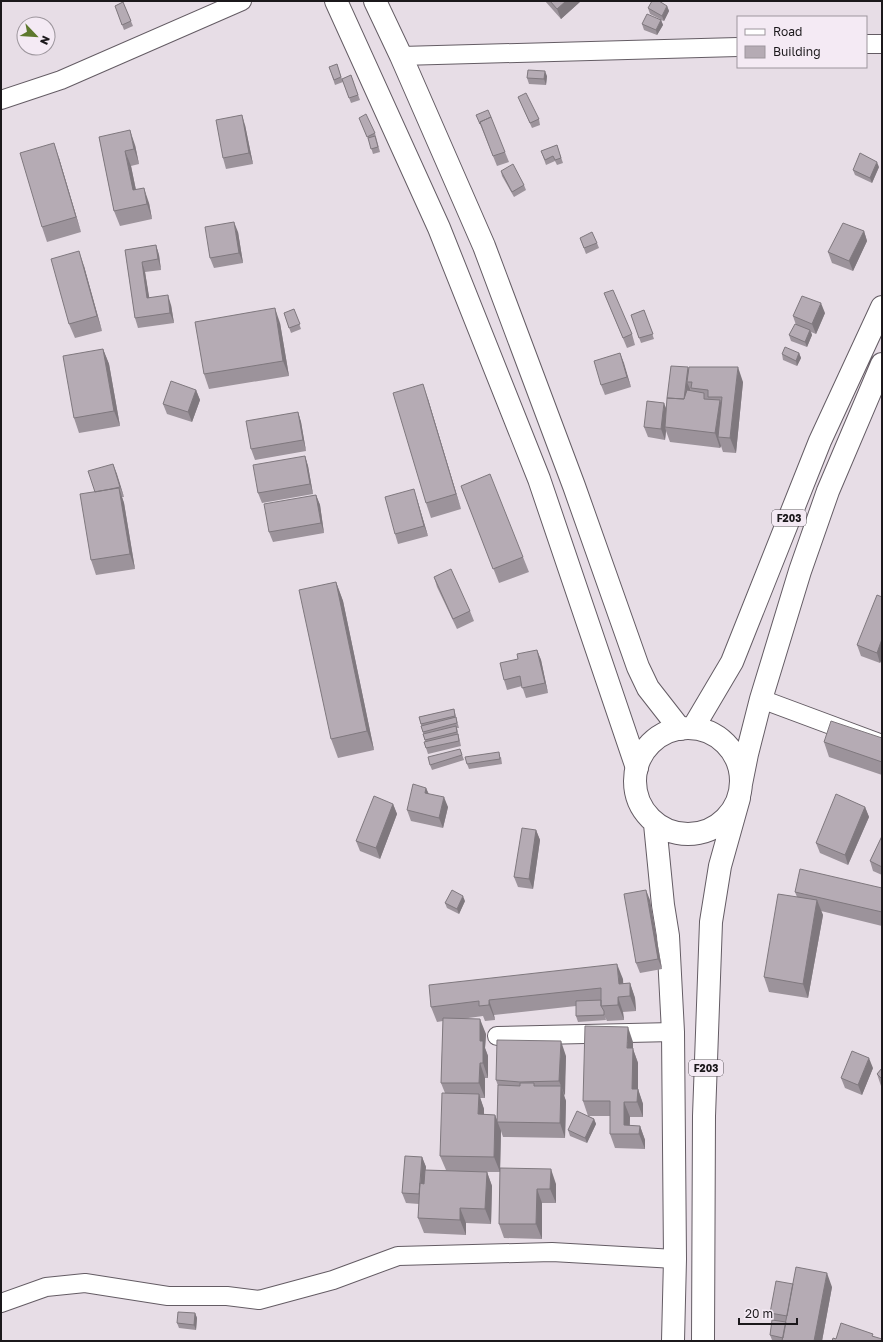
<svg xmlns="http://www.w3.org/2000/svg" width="883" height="1342" font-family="'Golos Text',sans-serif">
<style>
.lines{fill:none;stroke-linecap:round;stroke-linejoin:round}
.street-casing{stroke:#645c64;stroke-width:20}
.secondary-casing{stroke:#645c64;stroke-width:24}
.primary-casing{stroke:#645c64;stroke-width:24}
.street{stroke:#fff;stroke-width:18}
.secondary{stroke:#fff;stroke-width:22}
.primary{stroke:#fff;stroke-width:22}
.wall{fill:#9c939b}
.shaded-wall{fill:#7f787e}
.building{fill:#b5abb4;stroke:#7f787e}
.labels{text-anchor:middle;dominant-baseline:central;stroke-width:3;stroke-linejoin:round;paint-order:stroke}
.shield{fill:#f4eaf4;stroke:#5c575c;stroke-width:1}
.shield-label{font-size:10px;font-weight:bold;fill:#1b181b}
</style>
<rect width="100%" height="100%" fill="#e7dde6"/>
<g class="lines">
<defs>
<path id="street" d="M866,44H882
M401,56L738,47
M1,100L61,80L242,1
M761,699L882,744
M497,1036L673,1032
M1,1303L46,1287L85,1283L168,1296H227L259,1300L333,1280L398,1256L552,1252L675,1259"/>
<path id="secondary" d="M336,1L439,228L539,479L637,768
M375,1L401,56L484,246L574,486L638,667L648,688L680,729"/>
<path id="primary" d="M693,728L732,662L820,441L882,307
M635 781a53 53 0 1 1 106 0a53 53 0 1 1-106 0Z
M741,784L747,754L761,699L800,571L828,491L882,364
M655,824L663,905L668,936L673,1032L675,1259L673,1341
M703,1341L704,1116L711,922L720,866L739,798"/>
</defs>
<!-- street casing -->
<use href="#street" class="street-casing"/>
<!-- secondary casing -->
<use href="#secondary" class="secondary-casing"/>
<!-- primary casing -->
<use href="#primary" class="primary-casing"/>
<!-- street -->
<use href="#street" class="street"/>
<!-- secondary -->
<use href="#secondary" class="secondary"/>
<!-- primary -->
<use href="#primary" class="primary"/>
</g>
<!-- wall -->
<path class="wall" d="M545,1H581L561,19Z
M123,2L133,26L124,30L115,6Z
M667,6L669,11L664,21L661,20L663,25L657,35L644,30L642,24L660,19L650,14L648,8Z
M337,64L343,82L335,85L329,67Z
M351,75L360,100L351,103L342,79Z
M547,76L546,85L529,84L527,78Z
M518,97L539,119L540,125L532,128Z
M476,115L505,152L509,162L497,166L482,129Z
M359,118L375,133L380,152L373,154L369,141Z
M245,125L253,164L226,169L223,158Z
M99,137L135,145L139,164L131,166L136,190L149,203L152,219L120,226L114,211Z
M557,145L563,163L557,165L555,161L546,165L541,151Z
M59,158L81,232L47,242L42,227Z
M879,167L872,183L855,175L853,170Z
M501,171L524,185L526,190L514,197L502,176Z
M864,231L867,241L853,271L832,263L828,252Z
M238,232L243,263L214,268L210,258Z
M580,238L597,243L599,248L586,254Z
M156,245L159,255L161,270L145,272L149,298L171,305L174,323L138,328L135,318L125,250Z
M84,266L102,331L75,338L69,324Z
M604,293L632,334L635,345L627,348Z
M294,309L301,329L291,333L284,313Z
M644,310L654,339L641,343L631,315Z
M825,313L816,334L811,332L812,335L807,347L791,341L789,335L796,325L793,316Z
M280,323L289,376L209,389L204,374Z
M103,349L109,364L120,426L79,433L74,418Z
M620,353L631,387L605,395L601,385Z
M799,353L801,358L797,366L783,360L782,354Z
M689,370L743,382L736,453L723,452L721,446L720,448L670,442L666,431L665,440L648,437L644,427L666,409Z
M196,390L200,400L192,422L167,414L163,404Z
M428,399L461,509L431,518L426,503Z
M298,412L301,422L306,451L255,460L251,449Z
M305,456L308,466L313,494L262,503L258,493Z
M113,464L124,497H122L124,503L135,569L96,575L91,560L95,492Z
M461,486L523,557L529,572L499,583Z
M316,495L320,505L324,533L273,542L269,532Z
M417,499L428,536L398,544L395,534Z
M434,577L470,611L474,621L457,629L437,587Z
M336,582L343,601L374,750L338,758L331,739Z
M882,597V659L880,663L861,656L857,645Z
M537,650L541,660L548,693L526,698L522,686L507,690L504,680Z
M454,709L459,728H457L461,746L428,754L426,748L425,741L419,717Z
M882,738V775L829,757L824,742Z
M460,749L464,760L432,770L430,765Z
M501,757L502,764L469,769L467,764Z
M426,788L429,794L448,807L443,828L411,821L407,810Z
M393,804L397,814L380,859L360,851L356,841Z
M865,807L869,817L848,865L820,853L816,843Z
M536,830L540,840L533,889L518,887L514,877Z
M882,836V875L873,871L870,861Z
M882,888V926L821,911L823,915L808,998L769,992L764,977L797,897L795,892Z
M650,900L662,969L640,973L636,963Z
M465,901L459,914L447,908L445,903Z
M623,979V983H630L635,998L636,1011L623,1012L624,1020L607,1021L605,1017L606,1020L578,1022L576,1016V1006L494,1015L495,1020L485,1021L483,1016L461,1019L486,1034L485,1048L488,1056V1078H485V1098H480L484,1109V1114L495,1115L497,1120L498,1086L496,1080L566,1056L564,1096L566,1101L565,1138L503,1137L501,1131L500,1172H487L492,1186L491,1224L466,1223V1235L424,1233L418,1218L419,1204L406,1203L402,1193L422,1157L426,1167L425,1170H446L440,1156L445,1093L441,1083L443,1021L437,1022L431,1007Z
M633,1042V1049L638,1063V1089L643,1104V1117H630V1126H640L645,1140V1149L615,1148L610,1134V1116H588L594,1119L596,1124L587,1143L570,1136L568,1130L588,1116L583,1101Z
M873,1068L862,1095L845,1088L841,1078Z
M882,1068V1089L877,1074Z
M500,1168L556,1184V1203H542V1239L504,1238L499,1224Z
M793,1284L832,1287L822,1341H775L772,1340L770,1335L773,1320L770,1313Z
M195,1313L197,1318L196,1330L179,1328L177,1323Z"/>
<!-- shaded-wall -->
<path class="shaded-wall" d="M566,1H581L561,19L557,9Z
M667,6L669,11L664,21L662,16Z
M661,20L663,25L657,35L656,30Z
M545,71L547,76L546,85L544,79Z
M242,115L245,125L253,164L249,153Z
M130,130L135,145L139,164L134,149Z
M54,143L59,158L81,232L76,217Z
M125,151L131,166L139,205L133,190Z
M877,162L879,167L872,183L870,178Z
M144,188L149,203L152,219L147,204Z
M234,222L238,232L243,263L239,253Z
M864,231L867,241L853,271L849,261Z
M156,245L159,255L161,270L158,259Z
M79,251L84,266L102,331L97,316Z
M142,262L145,272L151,308L147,298Z
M168,295L171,305L174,323L170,313Z
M821,303L825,313L816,334L812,324Z
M275,308L280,323L289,376L283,361Z
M810,330L812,335L807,347L805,342Z
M103,349L109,364L120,426L114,411Z
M620,353L624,363L631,387L627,377Z
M799,353L801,358L797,366L796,361Z
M688,367L691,377L687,382L690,389L688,412L684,402Z
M738,367L743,382L736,453L730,438Z
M423,384L428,399L461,509L456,494Z
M196,390L200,400L192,422L188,412Z
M720,400L725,415L718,437L721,446L720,448L715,433Z
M664,403L668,413L665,427L666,431L665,440L661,429Z
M298,412L301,422L306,451L303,440Z
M305,456L308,466L313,494L310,484Z
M113,464L117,474L124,497L120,487Z
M119,488L124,503L135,569L130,554Z
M414,489L417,499L428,536L424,526Z
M316,495L320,505L324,533L321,523Z
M336,582L343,601L374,750L367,731Z
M882,639V659L880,663L877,653Z
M537,650L541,660L548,693L545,683Z
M426,788L430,798L425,793Z
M444,797L448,807L443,828L439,818Z
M393,804L397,814L380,859L376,848Z
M865,807L869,817L848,865L845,855Z
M536,830L540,840L533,889L529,879Z
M646,890L650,900L662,969L658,959Z
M463,896L465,901L459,914L457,909Z
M817,900L823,915L808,998L803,984Z
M617,964L623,979L624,997L619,984Z
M630,983L635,998L636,1011L630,996Z
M618,997L623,1012L624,1020L618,1005Z
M489,1000L494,1015L495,1020L489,1005Z
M480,1019L486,1034L485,1048L488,1056V1078L483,1063L480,1041Z
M628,1027L633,1042V1049L638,1063V1089L643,1104V1117L632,1089L627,1048Z
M561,1041L566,1056L565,1096L559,1081Z
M869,1058L873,1068L862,1095L858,1085Z
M480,1063L485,1078V1098L479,1083Z
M561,1086L566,1101L565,1138L560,1123Z
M479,1094L484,1109V1129L478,1114Z
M624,1102L630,1117L629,1134L624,1125Z
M495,1115L501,1131L500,1172L494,1157Z
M594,1119L596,1124L587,1143L585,1138Z
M640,1126L645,1140V1149L639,1134Z
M422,1157L426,1167L423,1204L420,1194Z
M551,1169L556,1184V1203L550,1189Z
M487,1172L492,1186L491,1224L485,1209Z
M537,1189L542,1203V1239L536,1224Z
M460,1208L466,1223V1235L460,1220Z
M827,1273L832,1287L822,1341H814Z
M195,1313L197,1318L196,1330L194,1325Z"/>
<!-- building -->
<path class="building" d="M550,1H566L557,9Z
M652,1H659L667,6L662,16L648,8Z
M123,2L131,21L122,25L115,6Z
M647,14L661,20L656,30L642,24Z
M337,64L341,77L334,80L329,67Z
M528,70L545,71L544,79L527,78Z
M351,75L358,95L349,98L342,79Z
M526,93L539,119L530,123L518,97Z
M488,110L491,117L480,122V124L476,115Z
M366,114L375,133L367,137L359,118Z
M242,115L249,153L223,158L216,120Z
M491,117L505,152L493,156L480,122Z
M130,130L134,149L125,151L133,190L144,188L147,204L114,211L99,137Z
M375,136L378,147L371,149L368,138Z
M54,143L76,217L42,227L20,153Z
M557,145L561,158L555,160L553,156L545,160L541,151Z
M860,153L877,162L870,178L853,170Z
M513,164L524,185L512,192L501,171Z
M234,222L239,253L210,258L205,227Z
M843,223L864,231L849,261L828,252Z
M592,232L597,243L584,248L580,238Z
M156,245L158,259L142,262L147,298L168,295L170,313L135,318L125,250Z
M79,251L97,316L69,324L51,259Z
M613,290L632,334L623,338L604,293Z
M802,296L821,303L812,324L793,316Z
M275,308L283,361L204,374L195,322Z
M294,309L300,324L289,328L284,313Z
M644,310L653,334L639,338L631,315Z
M795,324L810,330L805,342L789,335Z
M785,347L799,353L796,361L782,354Z
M103,349L114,411L74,418L63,356Z
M620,353L627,377L601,385L594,361Z
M671,366L688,367L684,399L667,398Z
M689,367H738L730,438L718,437L722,397H708V390L691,388L692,382H687Z
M171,381L196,390L188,412L163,404Z
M423,384L456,494L426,503L393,393Z
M687,390L704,393V399L720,400L715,433L665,427L667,398L684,399Z
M647,401L664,403L661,429L644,427Z
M298,412L303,440L251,449L246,421Z
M305,456L310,484L258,493L253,465Z
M113,464L120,487L111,489L95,492L88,471Z
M490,474L523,557L493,569L461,486Z
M119,488L130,554L91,560L80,494Z
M414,489L424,526L395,534L385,497Z
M316,495L321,523L269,532L264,504Z
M451,569L470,611L453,619L434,577Z
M336,582L367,731L331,739L299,590Z
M877,595L882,597V639L877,653L857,645Z
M537,650L545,683L522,688L520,676L504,680L500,663L518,659L517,654Z
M454,709L455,716L421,724L419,717Z
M456,717L457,723L423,732L421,726Z
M831,721L882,738V762L824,742Z
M456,726L457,732L425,740L423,734Z
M458,734L459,741L426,748L424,742Z
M460,749L462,755L430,765L428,757Z
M499,752L500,759L467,764L465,757Z
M413,784L426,788L425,793L444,797L439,818L407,810Z
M836,794L865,807L845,855L816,843Z
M374,796L393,804L376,848L356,841Z
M522,828L536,830L529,879L514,877Z
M882,836V867L870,861Z
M800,869L882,888V912L795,892Z
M452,890L463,896L457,909L445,903Z
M646,890L658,959L636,963L624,894Z
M778,894L817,900L803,984L764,977Z
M617,964L619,984L630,983V996L618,997V1005L601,1006V988L489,1000V1005L479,1006V1001L431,1007L429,985Z
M601,1000V1006L604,1011V1015L576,1016V1001Z
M443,1018L480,1019V1041H483V1063H480L479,1083H441Z
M585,1026L628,1027L627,1048H633L632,1089H638L637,1102H624V1125L640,1126L639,1134H610V1101H583Z
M497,1040L561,1041L559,1081L520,1082L496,1080Z
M852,1051L869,1058L858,1085L841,1078Z
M882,1068V1079L877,1074Z
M520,1083H534V1086H561L560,1123L497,1122L498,1085L520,1086Z
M442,1093L479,1094L478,1114L495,1115L494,1157L440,1156Z
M577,1111L594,1119L585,1138L568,1130Z
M405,1156L422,1157L419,1194L402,1193Z
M500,1168L551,1169L550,1189H537L536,1224H499Z
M425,1170L487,1172L485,1209L460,1208V1220L418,1218L420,1183L424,1184Z
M796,1267L827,1273L814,1341H782Z
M776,1281L793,1284L787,1316L770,1313Z
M178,1312L195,1313L194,1325L177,1323Z
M772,1320L786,1322L783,1338L770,1335Z
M841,1323L873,1334L872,1336L882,1339V1341H832L833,1338L836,1339Z"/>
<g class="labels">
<!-- shield labels -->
<g class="shield">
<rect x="772" y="510" width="34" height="16" rx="3"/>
<rect x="689" y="1060" width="34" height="16" rx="3"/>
</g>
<g class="shield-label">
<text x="789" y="518">F203</text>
<text x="706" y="1068">F203</text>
</g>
</g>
<!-- border -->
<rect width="883" height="1342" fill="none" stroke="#1b181b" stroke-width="4"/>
<!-- legend -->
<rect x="737" y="16" width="130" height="52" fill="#f4eaf4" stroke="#9d969d"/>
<rect x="745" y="29" width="20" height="6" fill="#ffffff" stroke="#9d969d"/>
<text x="773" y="36" font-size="12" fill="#1b181b">Road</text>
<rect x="745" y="46" width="20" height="12" fill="#b5abb4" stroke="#9d969d"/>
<text x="773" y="56" font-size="12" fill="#1b181b">Building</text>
<!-- north arrow -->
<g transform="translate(36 36) rotate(115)"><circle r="19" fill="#f4eaf4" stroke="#9d969d"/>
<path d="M0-3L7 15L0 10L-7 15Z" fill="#5d782d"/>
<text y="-6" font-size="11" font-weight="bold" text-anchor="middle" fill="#1b181b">N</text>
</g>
<!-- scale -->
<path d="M739 1318v6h58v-6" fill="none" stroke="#1b181b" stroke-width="2"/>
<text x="745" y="1318" font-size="12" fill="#1b181b" stroke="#f4eaf4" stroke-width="3" paint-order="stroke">20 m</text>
</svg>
